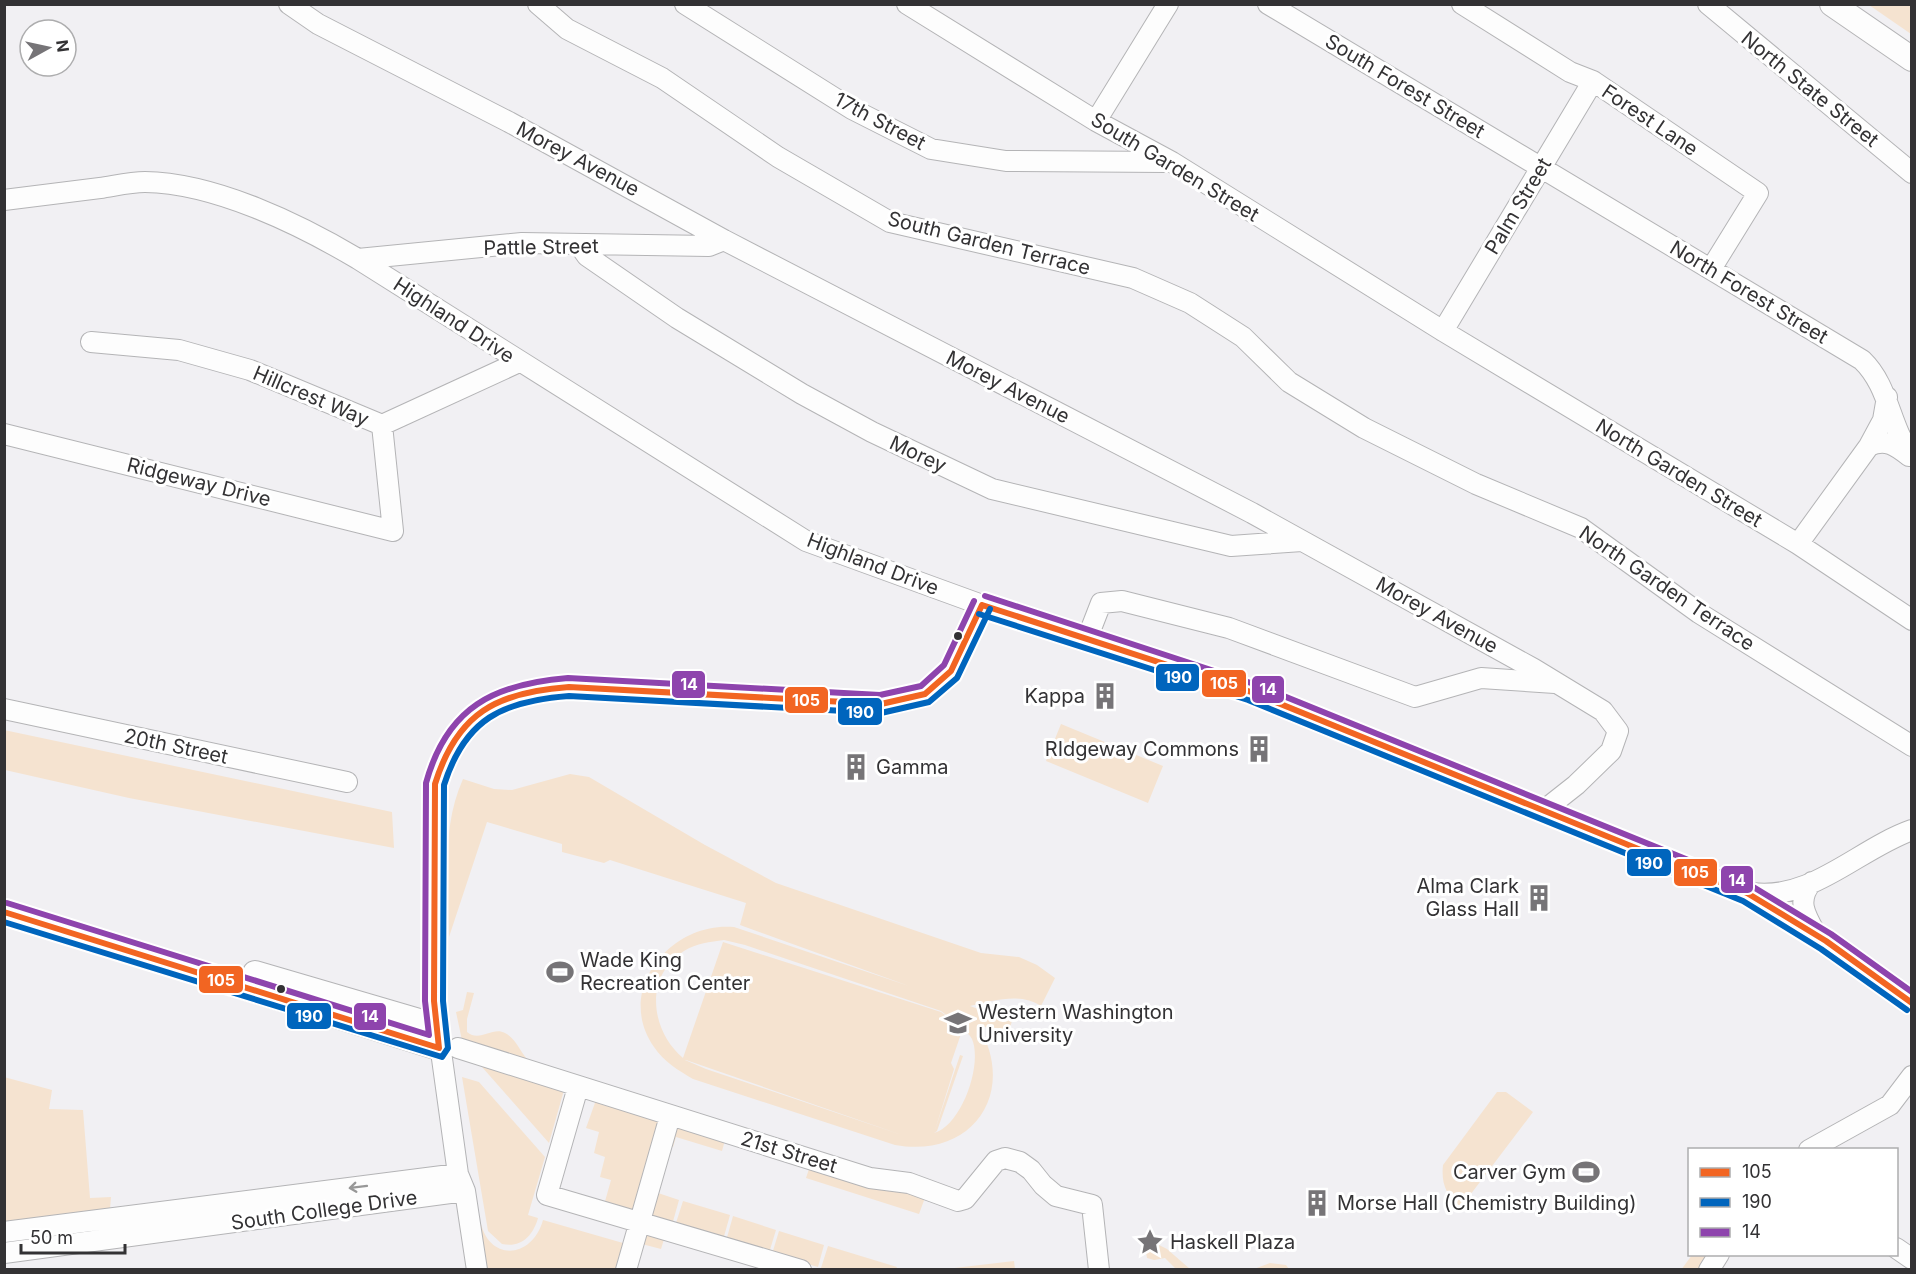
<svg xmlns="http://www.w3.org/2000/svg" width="1916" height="1274" font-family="Inter,sans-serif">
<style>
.green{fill:#f5e3d0;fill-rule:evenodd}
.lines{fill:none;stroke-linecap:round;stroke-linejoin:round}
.minor-casing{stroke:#b4b4b6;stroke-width:22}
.major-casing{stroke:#b4b4b6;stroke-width:26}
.minor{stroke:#fdfdfd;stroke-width:20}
.major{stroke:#fdfdfd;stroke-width:24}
.bus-1-casing{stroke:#fff;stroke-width:10}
.bus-2-casing{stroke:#fff;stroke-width:10}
.bus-3-casing{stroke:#fff;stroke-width:10}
.bus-1{stroke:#f26522;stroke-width:6}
.bus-2{stroke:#0065bd;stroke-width:6}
.bus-3{stroke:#8e44ad;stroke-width:6}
.oneway{stroke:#989898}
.bus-dot{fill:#333234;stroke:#fff;stroke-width:2}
.labels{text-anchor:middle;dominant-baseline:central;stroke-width:6;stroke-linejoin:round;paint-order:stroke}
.street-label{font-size:20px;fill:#333234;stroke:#fff}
.poi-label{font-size:20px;fill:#333234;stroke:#fff;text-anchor:start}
.line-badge{stroke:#fff;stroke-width:2}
.badge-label{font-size:16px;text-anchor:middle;font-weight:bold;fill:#fff}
</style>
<rect width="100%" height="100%" fill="#f1f0f3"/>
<!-- green -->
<path class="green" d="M1869,5H1911V34Z
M1061,724L1163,766L1148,803L1046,761Z
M4,730L392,812L394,848L129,798L5,770Z
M570,774L589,777L705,845L776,883L981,953L1019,957L1037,965L1055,978L1041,1006C1020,992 993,1001 970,1006L1012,1021L1008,1034L978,1025C1018,1092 973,1159 895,1145L693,1079C678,1070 664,1062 654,1047C614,990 671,921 734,927L909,986L740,925L746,903L610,860L604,863L562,852V844L487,822L449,937C448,884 441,828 463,779L494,789L512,790ZM724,940L745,945L941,1011L962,1027L941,1012L723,942L683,1058C651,1031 643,977 684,951C697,943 710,942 724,940ZM963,1028C965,1031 970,1035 972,1039C983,1065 961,1126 934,1133L937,1131L963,1056L960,1055L935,1130L954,1069L951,1063ZM685,1060H686L902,1135L706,1069Z
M467,992L474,993L467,1019V1032C480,1043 492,1026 505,1033C517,1039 521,1055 531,1063L463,1045L456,1012L463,1010Z
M483,1066L564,1090L549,1143L482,1067Z
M4,1077L52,1090L49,1109L83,1110L90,1198L111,1197L110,1209L5,1224Z
M462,1077L479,1082L545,1157L528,1215L538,1218C533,1236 521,1248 502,1244L488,1231Z
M1497,1092H1506L1533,1112L1461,1207C1446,1196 1441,1183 1443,1165Z
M596,1100L601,1101L600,1104L607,1106L608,1104L660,1121L638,1215L604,1205L611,1180L600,1177L605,1157L594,1153L599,1132L586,1128Z
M677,1126L725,1140L722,1151L676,1137L673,1147L665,1144Z
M810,1166L926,1195L919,1214L806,1178Z
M652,1191L679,1200L672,1225L644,1217Z
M683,1201L730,1215L723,1240L675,1226Z
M733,1216L776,1230L769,1253L726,1241Z
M480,1219C487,1262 532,1260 543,1220L623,1243L615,1269H485Z
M642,1229L665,1236L661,1249L638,1243Z
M779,1231L824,1245L818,1267L772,1254Z
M1159,1245L1167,1249L1190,1269H1176L1165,1258L1154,1260L1147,1258L1145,1246Z
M828,1246L897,1267L896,1269L821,1268Z
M1692,1255H1711L1700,1269L1681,1270Z
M1014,1261L1015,1269H946Z
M1270,1263L1286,1265L1289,1269H1254Z"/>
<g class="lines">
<defs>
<path id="minor" d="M289,4L318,24L509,122L724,240L1252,513L1534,669L1603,711L1618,731L1611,751L1576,785L1543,811
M538,4L567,29L662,78L778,157L890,222L1133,278L1190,303L1243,337L1289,382L1364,428L1476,484L1581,528L1699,613L1912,746
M685,4L852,109L931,149L1006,161L1166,162
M907,4L1096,121L1172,162L1443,331L1798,544L1912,620
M1268,4L1862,360C1890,387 1889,426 1912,456
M1462,4L1570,72L1593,81L1758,193L1711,269
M1708,4L1912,173
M1096,121L1168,4
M4,200C36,196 68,192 100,188C114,186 130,182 145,182C215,183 299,224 358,259L806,541L982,605L1251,692L1747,893L1826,941L1912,1003
M580,246L587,256L677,318L802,394L872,432L992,489L1231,546L1302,541
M358,259L522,243L709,246L724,240
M1443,331L1593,81
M91,342L179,350L250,370L382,425L519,362
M4,434L393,531L382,425
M1869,446L1883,420L1887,397
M1798,544L1869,446C1886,438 1896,446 1909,456
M1087,639L1101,603L1122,601L1229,628L1415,697L1481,678L1555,683
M4,709L347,782
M1812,882C1796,900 1805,915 1816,934
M1752,893C1812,901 1858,849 1912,830
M458,1048L870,1178L909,1183L958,1201L965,1199L996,1161L1005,1158L1020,1162L1031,1170L1043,1185L1056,1196L1092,1205L1099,1270
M578,1087L547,1195L801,1270
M1809,1150L1890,1105L1912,1076
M4,1232L458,1174
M1896,1248L1912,1259
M4,1253L465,1191
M477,1270L465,1191L458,1174L434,1001V800C441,727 483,697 553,687L881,704L925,694L951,671L982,605
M626,1270L670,1116
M1709,1270L1719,1254"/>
<path id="major" d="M1832,4L1912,59
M4,912L439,1048
M255,973L436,1026"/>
</defs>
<!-- minor casing -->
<use href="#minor" class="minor-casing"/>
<!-- major casing -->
<use href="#major" class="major-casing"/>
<!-- minor -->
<use href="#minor" class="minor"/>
<!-- major -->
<use href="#major" class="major"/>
<defs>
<path id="bus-1" d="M982,605L1251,692L1747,893L1826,941L1912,1003
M4,912L439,1048L434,1001L435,784C457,713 497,692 569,687L881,704L925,694L951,671L982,605"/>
<path id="bus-2" d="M979,614L1248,700L1743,901L1821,949L1907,1010
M4,922L442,1057L448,1048L443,1001L444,785C465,719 502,701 569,696L881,713L929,702L957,678L990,609"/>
<path id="bus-3" d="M985,596L1254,684L1750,885L1831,934L1912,992
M7,903L429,1035L425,1001L426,783C447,707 494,684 568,678L880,695L921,686L944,665L974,601"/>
</defs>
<!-- bus-1 casing -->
<use href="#bus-1" class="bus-1-casing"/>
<!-- bus-2 casing -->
<use href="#bus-2" class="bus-2-casing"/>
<!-- bus-3 casing -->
<use href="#bus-3" class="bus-3-casing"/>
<!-- bus-1 -->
<use href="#bus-1" class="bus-1"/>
<!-- bus-2 -->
<use href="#bus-2" class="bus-2"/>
<!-- bus-3 -->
<use href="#bus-3" class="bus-3"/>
</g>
<!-- one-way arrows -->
<defs><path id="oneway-shaft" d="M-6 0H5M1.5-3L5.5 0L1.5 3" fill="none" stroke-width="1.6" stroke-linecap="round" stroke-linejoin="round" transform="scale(1.5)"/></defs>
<use class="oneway" href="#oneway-shaft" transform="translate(358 1187) rotate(173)"/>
<!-- icons -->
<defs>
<symbol id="building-bare" viewBox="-9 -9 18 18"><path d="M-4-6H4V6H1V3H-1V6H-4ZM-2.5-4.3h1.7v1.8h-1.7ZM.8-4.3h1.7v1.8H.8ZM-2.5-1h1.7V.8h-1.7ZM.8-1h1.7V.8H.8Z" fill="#767477" stroke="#fff" stroke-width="2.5" paint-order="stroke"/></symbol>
<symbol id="stadium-bare" viewBox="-9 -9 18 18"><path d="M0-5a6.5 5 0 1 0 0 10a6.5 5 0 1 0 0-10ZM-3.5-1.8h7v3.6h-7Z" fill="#767477" stroke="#fff" stroke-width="2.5" paint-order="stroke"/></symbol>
<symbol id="university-bare" viewBox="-9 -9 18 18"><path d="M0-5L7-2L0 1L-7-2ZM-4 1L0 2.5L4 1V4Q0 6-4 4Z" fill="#767477" stroke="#fff" stroke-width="2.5" paint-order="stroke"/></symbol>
<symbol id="sight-bare" viewBox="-9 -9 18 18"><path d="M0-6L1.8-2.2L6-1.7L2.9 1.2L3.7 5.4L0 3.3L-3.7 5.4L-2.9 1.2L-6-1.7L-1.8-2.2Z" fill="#767477" stroke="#fff" stroke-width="2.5" paint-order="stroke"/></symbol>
</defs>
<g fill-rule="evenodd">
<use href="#building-bare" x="1086" y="677" width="38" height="38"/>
<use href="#building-bare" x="1240" y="730" width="38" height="38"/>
<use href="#building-bare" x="837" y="748" width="38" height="38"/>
<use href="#building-bare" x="1520" y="879" width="38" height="38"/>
<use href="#stadium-bare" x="541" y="953" width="38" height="38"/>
<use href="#university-bare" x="939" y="1004" width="38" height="38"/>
<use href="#stadium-bare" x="1567" y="1153" width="38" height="38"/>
<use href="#building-bare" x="1298" y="1184" width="38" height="38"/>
<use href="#sight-bare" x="1131" y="1223" width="38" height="38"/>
</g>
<!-- markers -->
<g class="bus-dot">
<circle cx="958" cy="636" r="5"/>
<circle cx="281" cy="989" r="5"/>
</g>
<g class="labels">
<!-- street labels -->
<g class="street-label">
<text transform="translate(1405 86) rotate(31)">South Forest Street</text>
<text transform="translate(1810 89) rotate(39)">North State Street</text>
<text transform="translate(1650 120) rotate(34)">Forest Lane</text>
<text transform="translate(880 121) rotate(28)">17th Street</text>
<text transform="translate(578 159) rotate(28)">Morey Avenue</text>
<text transform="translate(1175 167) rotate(31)">South Garden Street</text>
<text transform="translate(1518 206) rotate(-59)">Palm Street</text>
<text transform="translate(989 243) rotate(14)">South Garden Terrace</text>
<text transform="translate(541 247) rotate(-1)">Pattle Street</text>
<text transform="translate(1749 292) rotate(31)">North Forest Street</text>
<text transform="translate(454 320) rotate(33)">Highland Drive</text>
<text transform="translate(1008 387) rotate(27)">Morey Avenue</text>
<text transform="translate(311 396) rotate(23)">Hillcrest Way</text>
<text transform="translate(918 454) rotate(25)">Morey</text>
<text transform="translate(1679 473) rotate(31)">North Garden Street</text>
<text transform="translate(199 482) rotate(14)">Ridgeway Drive</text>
<text transform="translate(873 564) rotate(21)">Highland Drive</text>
<text transform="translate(1667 588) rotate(34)">North Garden Terrace</text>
<text transform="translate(1437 615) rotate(29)">Morey Avenue</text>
<text transform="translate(176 746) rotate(12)">20th Street</text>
<text transform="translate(789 1152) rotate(17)">21st Street</text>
<text transform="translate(324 1210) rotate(-8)">South College Drive</text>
</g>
<!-- poi labels -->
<g class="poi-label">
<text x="1085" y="696" text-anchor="end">Kappa</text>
<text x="1239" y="749" text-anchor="end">RIdgeway Commons</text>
<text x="876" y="767">Gamma</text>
<text x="1519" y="886" text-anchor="end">Alma Clark<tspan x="1519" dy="23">Glass Hall</tspan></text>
<text x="580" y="960">Wade King<tspan x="580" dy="23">Recreation Center</tspan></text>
<text x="978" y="1012">Western Washington<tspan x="978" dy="23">University</tspan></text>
<text x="1566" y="1172" text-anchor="end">Carver Gym</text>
<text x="1337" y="1203">Morse Hall (Chemistry Building)</text>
<text x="1170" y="1242">Haskell Plaza</text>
</g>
</g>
<g class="line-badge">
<rect x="1155" y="663" width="45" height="29" rx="6" fill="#0065bd"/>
<rect x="1201" y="669" width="46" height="29" rx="6" fill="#f26522"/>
<rect x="671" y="670" width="35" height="29" rx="6" fill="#8e44ad"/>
<rect x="1251" y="675" width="34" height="29" rx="6" fill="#8e44ad"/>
<rect x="784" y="686" width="45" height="28" rx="6" fill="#f26522"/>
<rect x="837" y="697" width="46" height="29" rx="6" fill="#0065bd"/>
<rect x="1626" y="848" width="46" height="29" rx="6" fill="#0065bd"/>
<rect x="1673" y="858" width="45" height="29" rx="6" fill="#f26522"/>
<rect x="1720" y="865" width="34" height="29" rx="6" fill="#8e44ad"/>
<rect x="198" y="965" width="46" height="29" rx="6" fill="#f26522"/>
<rect x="286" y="1002" width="46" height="28" rx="6" fill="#0065bd"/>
<rect x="353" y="1002" width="34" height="29" rx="6" fill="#8e44ad"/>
</g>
<g class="badge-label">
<text x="1178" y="683">190</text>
<text x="1224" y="689">105</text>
<text x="689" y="690">14</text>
<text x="1268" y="695">14</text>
<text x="806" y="706">105</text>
<text x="860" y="718">190</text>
<text x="1649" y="869">190</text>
<text x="1695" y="878">105</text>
<text x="1737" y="886">14</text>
<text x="221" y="986">105</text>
<text x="309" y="1022">190</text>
<text x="370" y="1022">14</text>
</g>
<!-- border -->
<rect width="1916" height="1274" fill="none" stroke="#333234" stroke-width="12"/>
<!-- legend -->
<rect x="1688" y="1148" width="210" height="108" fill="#ffffff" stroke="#adadae" stroke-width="1.5"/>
<rect x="1700" y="1168" width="30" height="9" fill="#f26522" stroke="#adadae" stroke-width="1.5"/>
<text x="1742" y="1178" font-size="18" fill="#333234">105</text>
<rect x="1700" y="1198" width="30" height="9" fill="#0065bd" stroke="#adadae" stroke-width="1.5"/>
<text x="1742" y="1208" font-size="18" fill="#333234">190</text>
<rect x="1700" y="1228" width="30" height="9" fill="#8e44ad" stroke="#adadae" stroke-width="1.5"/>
<text x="1742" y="1238" font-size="18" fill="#333234">14</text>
<!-- north arrow -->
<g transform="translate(48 48) rotate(82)"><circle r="28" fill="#ffffff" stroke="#adadae" stroke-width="1.5"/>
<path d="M0-4.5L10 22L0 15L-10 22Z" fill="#767477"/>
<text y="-9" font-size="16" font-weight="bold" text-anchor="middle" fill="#333234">N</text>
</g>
<!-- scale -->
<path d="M21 1244v9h104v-9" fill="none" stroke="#333234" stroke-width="3"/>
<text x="30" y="1244" font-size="18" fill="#333234" stroke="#ffffff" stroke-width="4.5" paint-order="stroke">50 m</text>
</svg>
